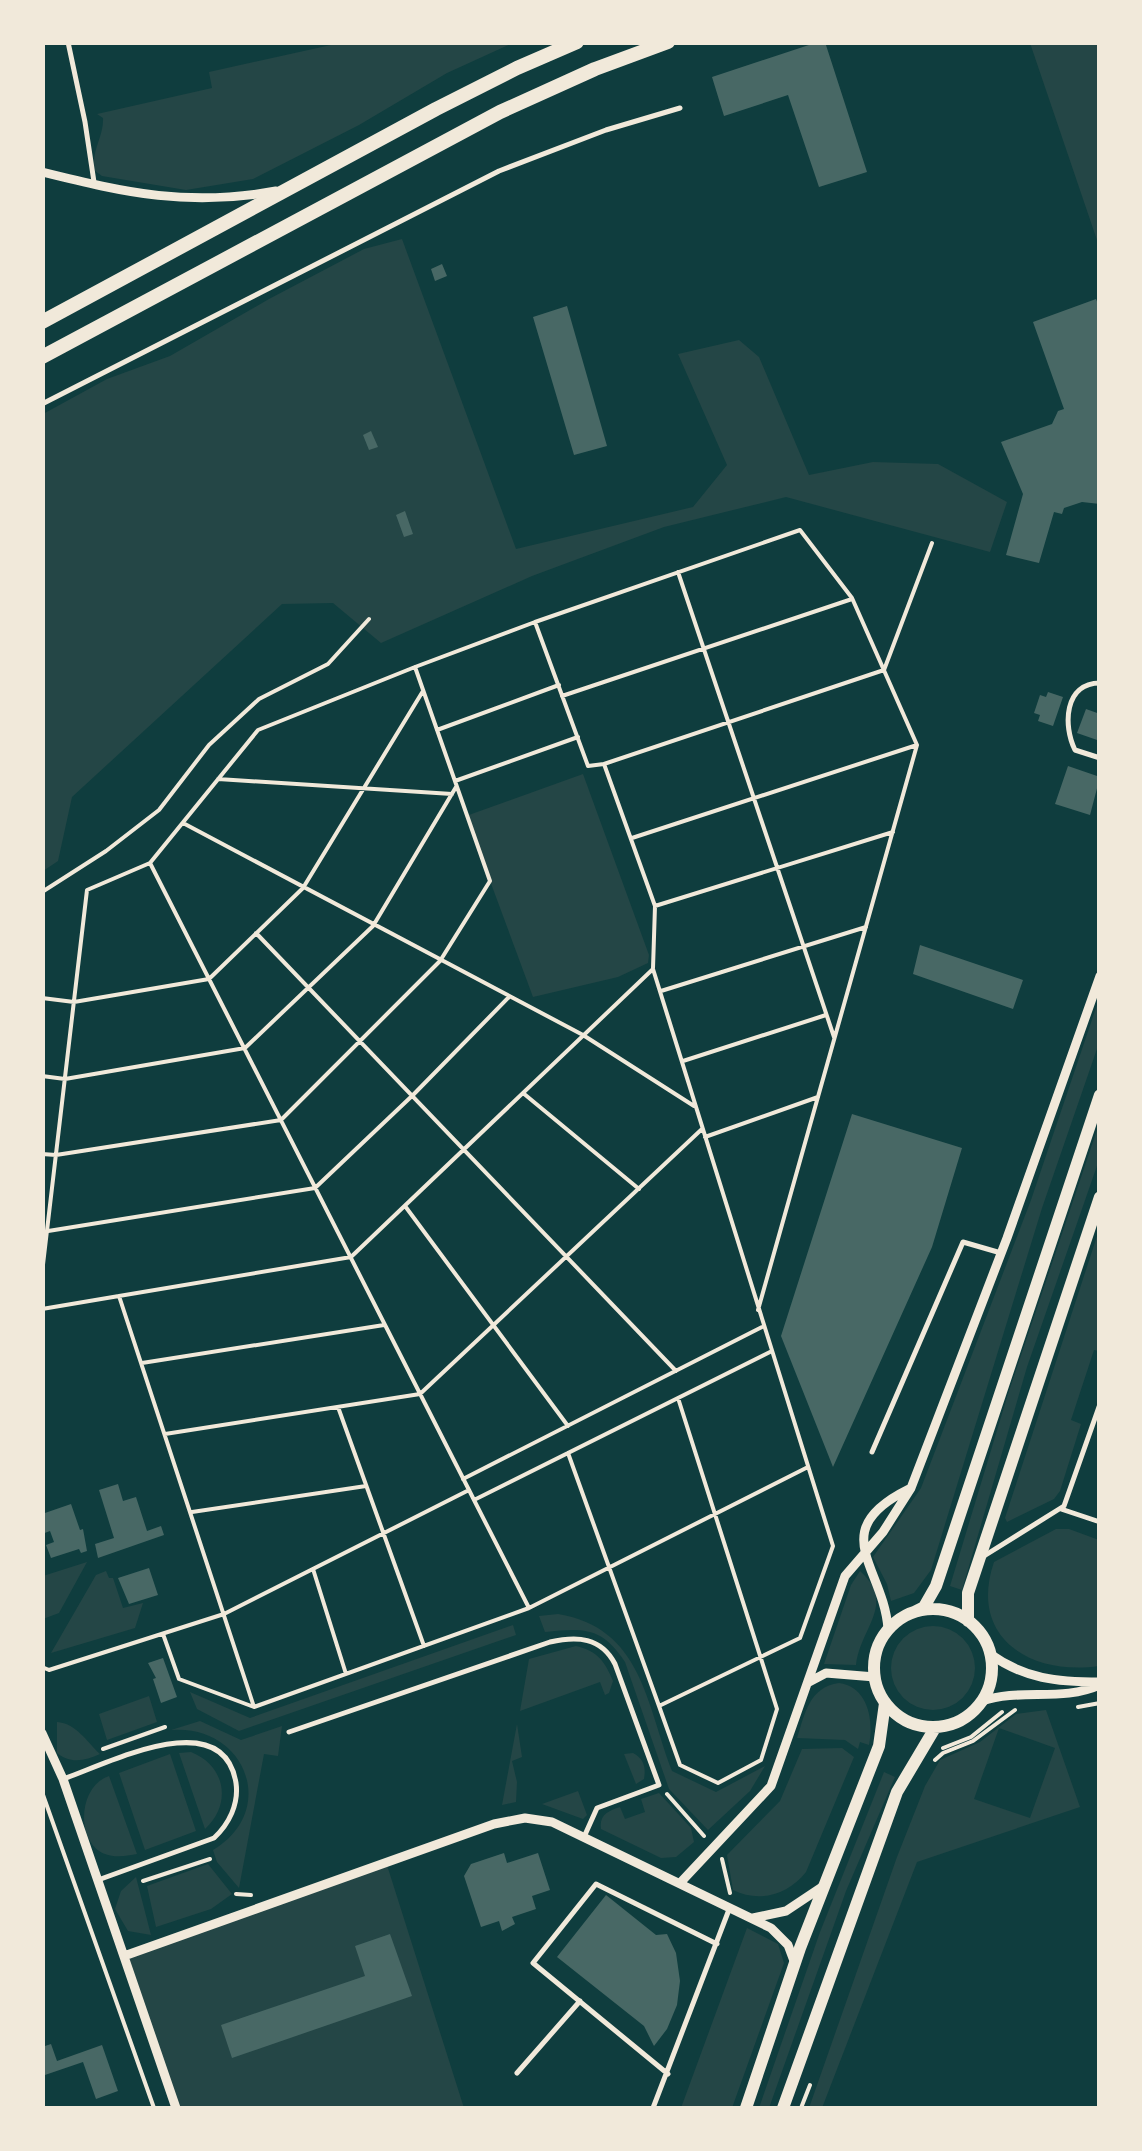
<svg xmlns="http://www.w3.org/2000/svg" width="1142" height="2151" font-family="'Exo 2',sans-serif">
<style>
.green{fill:#244646;fill-rule:evenodd}
.building{fill:#486865}
.lines{fill:none;stroke-linecap:round;stroke-linejoin:round}
.path{stroke:#f1e9da;stroke-width:4}
.service{stroke:#f1e9da;stroke-width:5}
.minor{stroke:#f1e9da;stroke-width:9}
.secondary{stroke:#f1e9da;stroke-width:12}
.primary{stroke:#f1e9da;stroke-width:14}
</style>
<rect width="100%" height="100%" fill="#0f3d3e"/>
<!-- green -->
<path class="green" d="M340,43H513L447,73L359,125L253,179L186,190L102,176L95,171C90,152 104,137 103,118L97,114L212,88L209,72Z
M1030,43H1099V246Z
M402,239L516,549L693,507L727,465L678,354L739,340L759,357L809,475L873,462L938,464L1007,502L990,552L786,497L664,527L532,576L381,643L333,603L282,604L72,797L58,861L43,871V414L107,379L170,356L269,299L364,249Z
M583,774L649,955L648,963L618,977L533,997L466,816Z
M1099,999V1043L1042,1208L931,1570L914,1593L891,1601L887,1584L873,1557L921,1488L1031,1200Z
M1099,1124V1160L1027,1367L962,1590L950,1586L1008,1394Z
M1099,1230V1351L1094,1350L1071,1420L1081,1424L1060,1491L1054,1499L1007,1522L1005,1518Z
M1056,1529H1069L1099,1540V1666C1031,1676 968,1638 994,1562Z
M87,1562L59,1613L43,1619V1576Z
M106,1571L109,1578H113L123,1608L143,1603L135,1628L51,1653L96,1575Z
M860,1571C897,1604 860,1628 856,1665L824,1664L851,1585Z
M558,1614C642,1628 646,1703 672,1771L716,1792L765,1766L750,1791L708,1830L669,1789L625,1662C602,1627 584,1628 545,1632L539,1616Z
M513,1625L516,1635L239,1731L197,1709L190,1692L250,1718Z
M891 1668a42 42 0 1 1 84 0a42 42 0 1 1-84 0Z
M576,1646C598,1651 605,1662 613,1681L609,1693L605,1695L600,1682L520,1711L529,1659Z
M839,1683C868,1687 874,1720 869,1745L860,1742L858,1749L845,1740L797,1738C805,1714 809,1687 839,1683Z
M149,1696L157,1722L107,1740L99,1714Z
M1046,1710L1080,1807L917,1862L822,2108H809L897,1857L925,1786L940,1760L980,1742L1016,1714ZM999,1728L1055,1748L1030,1818L974,1799Z
M200,1721L241,1740L282,1726L278,1756L264,1754L239,1888L217,1862L213,1850C279,1811 246,1724 171,1730Z
M57,1722C76,1723 87,1742 100,1754C85,1761 70,1764 57,1753Z
M517,1724L522,1757L512,1761L517,1782L516,1802L502,1805Z
M842,1748L854,1757L806,1872C788,1895 759,1903 733,1890L727,1855L780,1801L802,1749Z
M191,1752C226,1766 232,1804 205,1829L179,1753Z
M633,1753C644,1759 646,1767 644,1779L636,1784L624,1754Z
M170,1754L196,1831L145,1850L119,1773Z
M884,1772L895,1777L846,1891L769,2108H759L820,1932Z
M109,1776L137,1854C127,1856 115,1858 105,1854C75,1842 78,1786 109,1776Z
M578,1791L587,1815L583,1819L542,1804Z
M659,1793L691,1828L694,1842L676,1857L661,1858L601,1829C599,1815 608,1811 620,1807L625,1819L645,1812L641,1799Z
M386,1862L464,2108H177L124,1956Z
M208,1864L232,1894L211,1909L156,1927L147,1886Z
M136,1877L151,1935L128,1931L115,1909L121,1891Z
M747,1928L778,1944L784,1963L732,2108H681Z"/>
<!-- building -->
<path class="building" d="M818,42H825L867,172L819,187L788,95L724,116L712,77Z
M442,264L447,276L435,281L431,269Z
M1096,299L1100,309V504L1082,502L1064,508L1062,514L1054,512L1039,563L1006,555L1023,494L1001,442L1052,424L1058,411L1064,409L1033,322Z
M567,306L607,446L574,455L533,317Z
M371,431L378,447L369,450L363,435Z
M405,511L413,534L404,537L396,515Z
M1048,692L1063,697L1053,726L1038,721L1040,715L1034,713L1040,695L1046,697Z
M1086,709L1100,714V741L1077,733Z
M1068,766L1100,777L1090,815L1055,804Z
M920,945L1023,980L1013,1009L913,974Z
M852,1114L962,1148L932,1247L833,1467L781,1336Z
M118,1484L123,1501L136,1497L147,1531L161,1526L164,1535L98,1558L95,1544L114,1538L99,1490Z
M71,1504L80,1530L83,1529L87,1551L81,1553L79,1549L51,1558L46,1545L54,1542L50,1531L42,1534V1514Z
M149,1568L158,1595L129,1604L118,1578Z
M163,1658L177,1697L161,1703L153,1679L156,1678L148,1663Z
M504,1853L507,1863L538,1853L550,1890L532,1896L536,1909L512,1917L515,1924L502,1931L499,1921L481,1927L464,1876L471,1864Z
M606,1895L656,1935L667,1934L676,1953L680,1981L677,2005L667,2029L654,2046L644,2026L557,1957Z
M390,1934L412,1996L232,2058L221,2025L365,1976L355,1946Z
M51,2044L57,2061L102,2045L118,2091L96,2099L83,2062L42,2076V2047Z"/>
<g class="lines">
<!-- path -->
<path class="path" d="M678,572L834,1037
M535,622L800,530L852,598L917,745L758,1310
M415,667L535,622L588,766L604,764L655,906L653,968
M562,696L852,599
M437,730L559,685
M604,764L884,670L932,543
M218,779L452,794
M455,781L578,737
M183,823L583,1035L694,1106
M632,838L917,745
M42,892L106,851L159,810L209,745L259,699L328,664L369,619
M655,906L893,832
M256,933L676,1371
M661,991L866,927
M42,998L74,1002L209,979L303,888L423,691
M683,1061L826,1015
M42,1076L65,1079L245,1048L373,926L456,787
M523,1093L639,1189
M705,1137L818,1097
M42,1154L56,1155L281,1120L440,961L490,881L415,667L258,730L150,863L87,890L42,1273
M405,1206L568,1426
M42,1232L315,1188L413,1095L509,997
M42,1309L119,1296
M142,1363L384,1325
M338,1407L424,1646
M165,1434L420,1394L702,1129
M463,1479L762,1327
M469,1490L474,1500L772,1351
M474,1500L529,1608
M192,1512L366,1486
M313,1569L346,1674
M163,1634L179,1679L254,1707L529,1608L808,1467
M42,1667L49,1670L224,1614L469,1490L150,863
M659,1706L680,1765L718,1783L761,1760L777,1709L678,1398
M254,1707L119,1296L351,1257L653,969L833,1546L800,1638L659,1706L568,1453
M1078,1707L1100,1703
M943,1748L971,1737L1002,1712
M103,1749L165,1727
M935,1760L943,1753L973,1741L1015,1710
M42,1792L154,2108
M667,1794L704,1836
M722,1859L730,1893
M143,1881L210,1859
M236,1894L251,1895
M801,2108L810,2085"/>
<!-- service -->
<path class="service" d="M68,42L85,122L94,182
M42,404L499,171L606,130L680,108
M1100,683C1064,683 1063,726 1075,750L1100,758
M872,1452L963,1242L1001,1253
M1061,1509L1100,1522
M984,1556L1064,1506L1100,1404
M289,1732L550,1642C577,1636 601,1637 615,1664L659,1785L597,1808L584,1837
M63,1779C107,1764 223,1703 236,1783C239,1804 229,1824 214,1838L98,1880
M517,2073L580,2001
M668,2074L533,1963L596,1884L717,1944
M653,2108L730,1907"/>
<!-- minor -->
<path class="minor" d="M42,172C127,193 189,207 276,191
M888,1629C884,1567 824,1531 909,1489
M990,1654C1025,1679 1057,1682 1100,1682
M809,1682L826,1673L875,1677
M982,1701C1021,1688 1062,1702 1100,1685
M42,1733L63,1779L176,2108
M681,1882L771,1786L845,1576L883,1532L911,1488L1007,1238L1100,976
M753,1918L786,1911L822,1887
M124,1956L494,1824L525,1818L552,1822L771,1928L788,1945L794,1961"/>
<!-- secondary -->
<path class="secondary" d="M874 1668a59 59 0 1 1 118 0a59 59 0 1 1-118 0Z
M914,1612L924,1607L936,1586L1100,1095
M968,1621V1593L1100,1197
M746,2108L800,1948L879,1746L885,1703
M783,2108L897,1792L935,1728"/>
<!-- primary -->
<path class="primary" d="M42,322L436,109L517,68L577,42
M42,357L500,112L595,69L668,42"/>
</g>
<!-- border -->
<rect width="1142" height="2151" fill="none" stroke="#f1e9da" stroke-width="90"/>
</svg>
